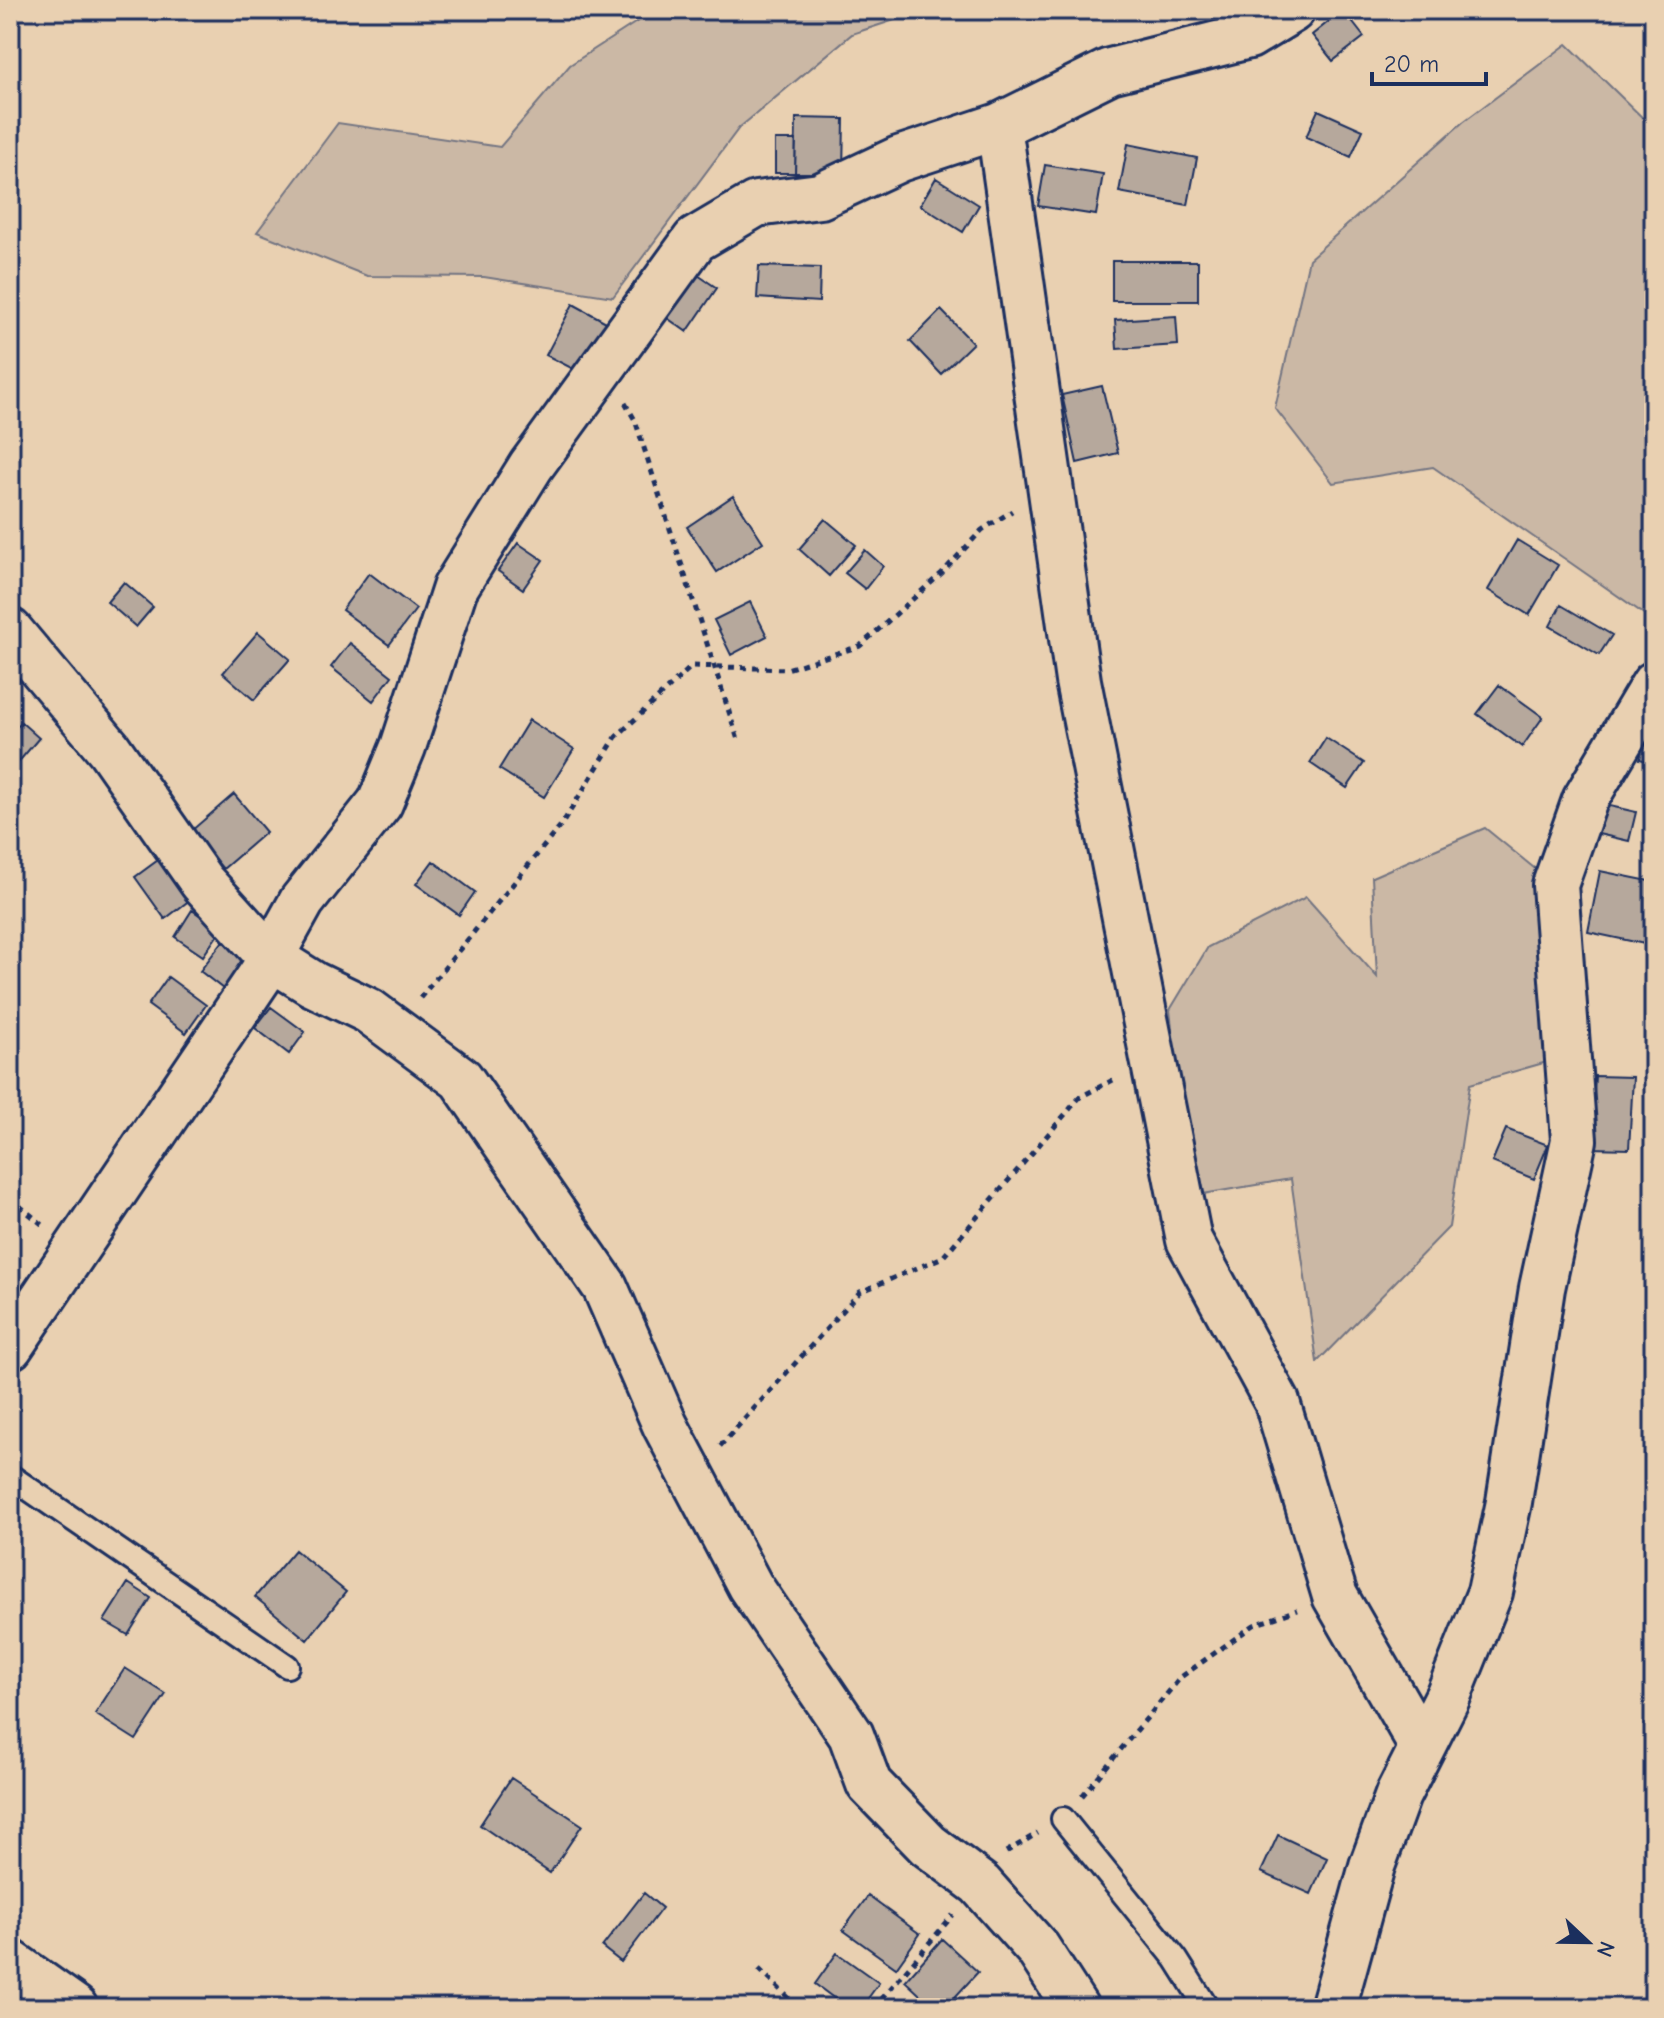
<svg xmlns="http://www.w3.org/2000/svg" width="1664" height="2018" font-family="'Comic Neue',sans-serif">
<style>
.green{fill:#cbb8a5;stroke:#737482;stroke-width:2}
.building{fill:#b6a89c;stroke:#1b2f5e;stroke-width:2}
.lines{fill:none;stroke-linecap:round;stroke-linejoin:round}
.lane-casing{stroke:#1b2f5e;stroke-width:28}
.street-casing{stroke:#1b2f5e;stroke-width:50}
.path{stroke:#1b2f5e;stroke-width:5;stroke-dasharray:6 6;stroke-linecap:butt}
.lane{stroke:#e9d0b1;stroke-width:22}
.street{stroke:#e9d0b1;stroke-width:44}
</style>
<rect width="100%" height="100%" fill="#e9d0b1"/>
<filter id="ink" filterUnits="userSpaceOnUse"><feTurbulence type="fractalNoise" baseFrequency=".0125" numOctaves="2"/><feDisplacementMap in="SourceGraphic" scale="16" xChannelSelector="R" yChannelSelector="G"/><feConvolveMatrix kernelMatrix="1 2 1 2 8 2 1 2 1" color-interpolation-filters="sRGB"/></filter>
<g filter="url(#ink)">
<!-- green -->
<path class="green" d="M655,10H925L852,34L739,128L613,297L484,277L367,276L257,232L338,123L500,147L570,65Z
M1567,44L1654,129V598L1644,614L1433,467L1333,483L1275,408L1309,259L1463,122Z
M1485,828L1555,885L1568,1056L1470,1084L1449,1227L1317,1362L1291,1179L1191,1196L1170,1010L1208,947L1306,897L1377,977L1372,877Z"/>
<!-- building -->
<path class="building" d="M1343,10L1364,37L1333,61L1312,35Z
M1318,110L1363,130L1351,157L1306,137Z
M796,118L844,119L843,173H795Z
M775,140H796L795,173H775Z
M1128,144L1197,158L1188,205L1119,192Z
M1045,165L1103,174L1096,215L1038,206Z
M936,178L979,205L963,232L920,205Z
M1112,261H1198V301H1112Z
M759,266L820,268L819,302L757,298Z
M686,267L717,288L687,332L656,310Z
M573,304L608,323L581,373L546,355Z
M941,310L973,343L941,374L910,341Z
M1176,316L1178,345L1117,349L1115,320Z
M1102,386L1118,453L1077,463L1062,395Z
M733,496L763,542L717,572L687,527Z
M825,519L856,545L829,576L799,549Z
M1517,540L1558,565L1529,615L1488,590Z
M518,543L543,560L523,589L498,571Z
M865,550L883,566L865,589L845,573Z
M369,573L416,609L389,645L342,610Z
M124,582L153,607L136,627L107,602Z
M750,602L767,636L731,655L714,620Z
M1561,605L1612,635L1599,655L1550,626Z
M258,632L290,659L254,700L223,673Z
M350,643L392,676L373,701L331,667Z
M1499,685L1543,717L1522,747L1477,714Z
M1649,718L1654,719V763L1640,759Z
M529,720L574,749L544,797L499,769Z
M21,722L39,738L10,772V735Z
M1326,738L1364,763L1347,788L1310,763Z
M234,794L266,832L223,869L191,831Z
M1601,804L1636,812L1629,841L1594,833Z
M165,855L195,896L165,919L135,877Z
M433,861L475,892L459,915L416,884Z
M1600,871L1654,882V946L1588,932Z
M192,910L221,930L203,956L175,937Z
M223,941L250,961L227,992L200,971Z
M168,977L206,1005L186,1033L148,1005Z
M271,1007L305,1032L289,1054L255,1028Z
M1595,1076L1633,1077L1629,1149L1591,1148Z
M1506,1129L1548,1145L1534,1179L1492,1162Z
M295,1550L346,1592L307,1640L255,1597Z
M128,1583L151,1598L128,1635L104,1621Z
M125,1668L166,1694L136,1740L95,1714Z
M511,1778L582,1825L550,1873L480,1825Z
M1278,1835L1327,1858L1311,1894L1261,1872Z
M644,1893L662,1908L621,1962L602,1947Z
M868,1896L920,1934L896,1968L843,1930Z
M942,1939L978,1972L945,2008H934L905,1981Z
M837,1953L879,1983L861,2008H847L815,1984Z"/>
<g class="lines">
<defs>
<path id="lane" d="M10,1476L287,1666
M1063,1819L1176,1959L1207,2008"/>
<path id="street" d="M999,126L1078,681L1189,1240L1277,1402L1335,1596L1422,1747
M10,631L109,749L202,882L270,957L313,984L369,1011L461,1079L605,1287L665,1425L750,1586L851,1735L869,1784L928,1845L980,1884L1038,1949L1076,2008
M10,1347L262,973L302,901L380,803L403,747L455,588L531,466L695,240L756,204L820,196L899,159L999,126L1110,71L1249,36L1292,10
M10,1962L75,2008
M1333,2008L1372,1866L1398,1795L1448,1696L1490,1592L1509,1502L1542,1288L1574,1140L1555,885L1585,800L1654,684"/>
</defs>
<!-- lane casing -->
<use href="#lane" class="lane-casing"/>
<!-- street casing -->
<use href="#street" class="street-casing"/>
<!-- path -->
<path class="path" d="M625,403L635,420L739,743
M420,998L562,824L616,737L692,666L787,669L860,646L942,573L982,530L1012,511
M10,1198L43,1225
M720,1446L860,1292L943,1257L1080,1097L1117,1078
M1082,1796L1181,1677L1254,1625L1297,1610
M1006,1852L1038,1833
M759,1969L799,2008
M874,2008L953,1915"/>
<!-- lane -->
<use href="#lane" class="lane"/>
<!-- street -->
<use href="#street" class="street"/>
</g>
</g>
<!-- margin -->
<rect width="1664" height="2018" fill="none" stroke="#e9d0b1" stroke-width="40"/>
<rect x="20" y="20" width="1624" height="1978" fill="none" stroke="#1b2f5e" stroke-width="3" filter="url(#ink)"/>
<!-- north arrow -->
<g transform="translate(1588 1942) rotate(112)" stroke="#e9d0b1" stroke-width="6" paint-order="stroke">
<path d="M0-6L14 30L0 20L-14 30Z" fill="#1b2f5e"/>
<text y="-12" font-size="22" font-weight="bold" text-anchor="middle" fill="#1b2f5e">N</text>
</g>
<!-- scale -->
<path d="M1372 72v12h114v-12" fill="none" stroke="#1b2f5e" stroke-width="4"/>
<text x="1384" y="72" font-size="24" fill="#1b2f5e" stroke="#e9d0b1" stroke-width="6" paint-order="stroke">20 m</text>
</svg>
